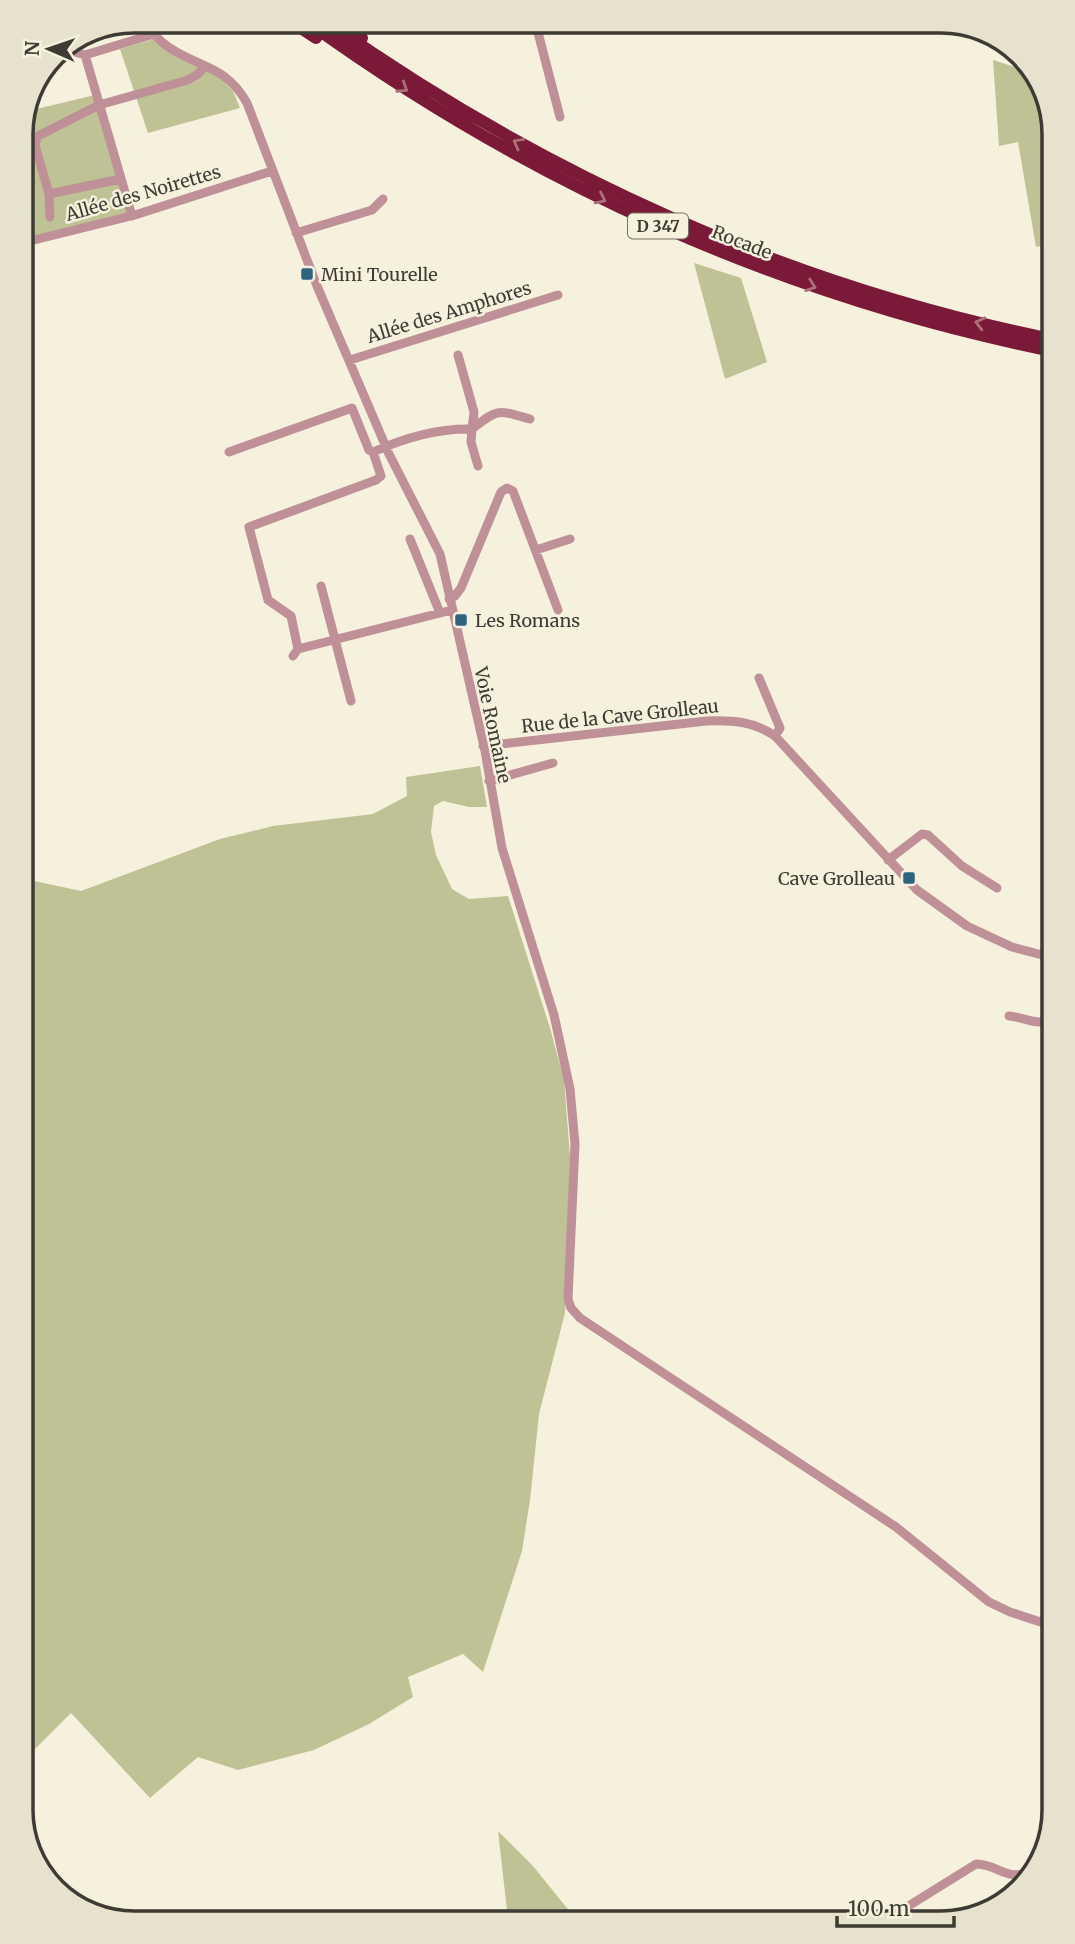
<svg xmlns="http://www.w3.org/2000/svg" width="1075" height="1944" font-family="Merriweather,serif">
<style>
.green{fill:#bfc294}
.lines{fill:none;stroke-linecap:round;stroke-linejoin:round}
.minor{stroke:#c09098;stroke-width:9}
.highway{stroke:#7b1a38;stroke-width:12}
.oneway{stroke:#ac707a}
.poi-dot{fill:#306380;stroke:#f6f1dc;stroke-width:2.5}
.labels{text-anchor:middle;dominant-baseline:central;stroke-width:5;stroke-linejoin:round;paint-order:stroke}
.shield{fill:#f6f1dc;stroke:#747266;stroke-width:2}
.shield-label{font-size:16px;font-weight:bold;fill:#3d3b33}
.street-label{font-size:18px;fill:#3d3b33;stroke:#f6f1dc}
.poi-label{font-size:18px;fill:#3d3b33;stroke:#f6f1dc;text-anchor:start}
.rim{fill:none;stroke:#3d3b33;stroke-width:3.5}
</style>
<rect width="100%" height="100%" fill="#f6f1dc"/>
<!-- green -->
<path class="green" d="M154,39L193,65L218,76L233,91L240,108L148,133L120,49Z
M993,60L1021,69L1024,63L1045,90L1046,245L1036,247L1018,142L999,146Z
M99,94L135,213L25,238L22,226L21,127L28,111Z
M694,263L741,278L767,362L725,379Z
M480,766L487,807H469L443,801L434,806L431,832L436,855L452,889L469,899L508,896L550,1028L564,1080L570,1156L565,1313L539,1414L530,1500L522,1551L483,1672L463,1654L408,1677L413,1697L369,1724L314,1750L238,1770L198,1757L150,1798L71,1713L29,1755L25,879L81,891L220,839L273,826L373,814L407,796L406,777Z
M498,1831L533,1866L575,1918L508,1919Z"/>
<g class="lines">
<!-- minor -->
<path class="minor" d="M535,21L560,117
M145,22C150,29 156,37 163,43C194,68 224,62 247,103L317,286L389,454L440,554L485,751L502,848L554,1015L570,1089L575,1144L568,1299L571,1308L580,1318L896,1527L989,1602L1010,1612L1053,1626
M65,49L85,55L154,34
M85,55L132,216
M49,194L121,179
M50,217L49,194L35,145L38,136L99,105L188,80L198,74L205,66
M296,233L372,210L383,199
M22,243L135,215L272,171
M350,360L558,295
M229,452L352,408L369,450L373,452C404,438 437,428 472,429L474,412L458,355
M478,466L471,442L472,429C498,408 498,410 530,419
M410,539L440,613
M536,550L570,539
M321,586L351,701
M449,599L455,596L461,588L501,492L507,488L513,491L558,610
M298,649L452,610
M293,656L298,649L291,616L268,600L249,527L376,480L381,476L373,452
M759,678L780,728L775,736
M483,746L706,721C732,720 753,721 775,736L917,890L967,926L1012,947L1050,957
M489,781L553,763
M888,860L922,834L928,835L962,866L997,888
M1009,1016C1023,1017 1036,1025 1050,1021
M894,1915L976,1864C1002,1865 1006,1884 1036,1869"/>
<!-- highway -->
<path class="highway" d="M290,21L316,38
M306,21C528,182 778,295 1047,350
M326,21C543,175 786,284 1046,338
M342,21L362,38"/>
</g>
<!-- one-way arrows -->
<defs><path id="oneway-chevron" d="M-2-3.5L2.5 0L-2 3.5" fill="none" stroke-width="1.6" stroke-linecap="round" stroke-linejoin="round" transform="scale(1.75)"/></defs>
<g class="oneway">
<use href="#oneway-chevron" transform="translate(403 88) rotate(33)"/>
<use href="#oneway-chevron" transform="translate(518 143) rotate(-151)"/>
<use href="#oneway-chevron" transform="translate(601 199) rotate(26)"/>
<use href="#oneway-chevron" transform="translate(811 286) rotate(19)"/>
<use href="#oneway-chevron" transform="translate(980 323) rotate(-166)"/>
</g>
<!-- markers -->
<g class="poi-dot">
<rect x="300" y="267" width="14" height="14" rx="3.5"/>
<rect x="454" y="613" width="14" height="14" rx="3.5"/>
<rect x="902" y="871" width="14" height="14" rx="3.5"/>
</g>
<g class="labels">
<!-- shield labels -->
<rect class="shield" x="628" y="213.5" width="60" height="25" rx="5"/>
<g class="shield-label">
<text x="658" y="226">D 347</text>
</g>
<!-- street labels -->
<g class="street-label">
<text transform="translate(143 193) rotate(-16)">Allée des Noirettes</text>
<text transform="translate(742 242) rotate(21)">Rocade</text>
<text transform="translate(449 312) rotate(-17)">Allée des Amphores</text>
<text transform="translate(620 716) rotate(-6)">Rue de la Cave Grolleau</text>
<text transform="translate(493 725) rotate(78)">Voie Romaine</text>
</g>
<!-- poi labels -->
<g class="poi-label">
<text x="321" y="274">Mini Tourelle</text>
<text x="475" y="620">Les Romans</text>
<text x="895" y="878" text-anchor="end">Cave Grolleau</text>
</g>
</g>
<!-- crop -->
<path d="M0 0H1075V1944H0ZM134 33H941A101 101 0 0 1 1042 134V1810A101 101 0 0 1 941 1911H134A101 101 0 0 1 33 1810V134A101 101 0 0 1 134 33Z" fill="#e7e2ce" fill-rule="evenodd"/>
<path class="rim" d="M134 33H941A101 101 0 0 1 1042 134V1810A101 101 0 0 1 941 1911H134A101 101 0 0 1 33 1810V134A101 101 0 0 1 134 33Z"/>
<!-- north arrow -->
<g transform="translate(49 49) rotate(272)" stroke="#f6f1dc" stroke-width="5" paint-order="stroke">
<path d="M0-5L12 26L0 18L-12 26Z" fill="#3d3b33"/>
<text y="-10" font-size="19" font-weight="bold" text-anchor="middle" fill="#3d3b33">N</text>
</g>
<!-- scale -->
<path d="M837 1916v10h117v-10" fill="none" stroke="#3d3b33" stroke-width="3.5"/>
<text x="848" y="1916" font-size="21" fill="#3d3b33" stroke="#f6f1dc" stroke-width="5" paint-order="stroke">100 m</text>
</svg>
